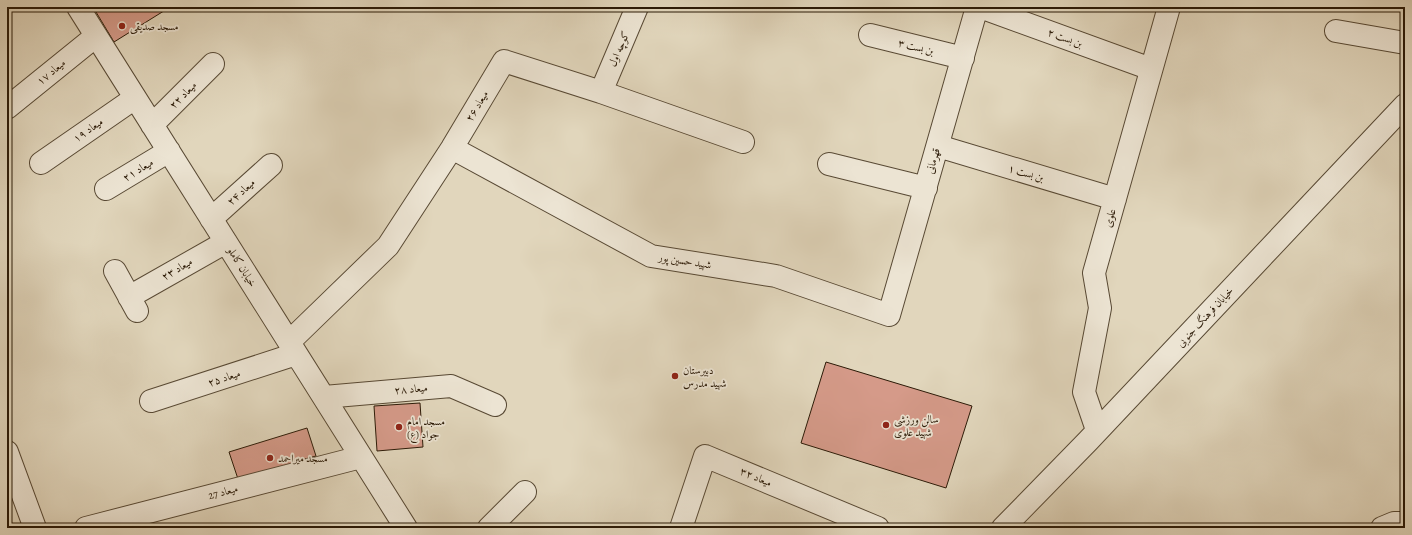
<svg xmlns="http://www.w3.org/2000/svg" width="1412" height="535" font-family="Alegreya,Amiri,serif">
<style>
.building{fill:#d59a89;stroke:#2b1a07}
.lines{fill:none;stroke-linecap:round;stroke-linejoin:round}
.minor-casing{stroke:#584934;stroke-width:24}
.minor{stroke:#ece4d3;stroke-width:22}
.poi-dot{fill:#8f2418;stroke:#ece4d3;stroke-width:1.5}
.labels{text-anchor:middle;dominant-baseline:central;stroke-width:3.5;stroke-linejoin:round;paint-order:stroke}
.poi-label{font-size:11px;fill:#2b1a07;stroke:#ece4d3;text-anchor:start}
.street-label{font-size:11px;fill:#2b1a07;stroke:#ece4d3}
</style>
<rect width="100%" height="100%" fill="#e1d6bc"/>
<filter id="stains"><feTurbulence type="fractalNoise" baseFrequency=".005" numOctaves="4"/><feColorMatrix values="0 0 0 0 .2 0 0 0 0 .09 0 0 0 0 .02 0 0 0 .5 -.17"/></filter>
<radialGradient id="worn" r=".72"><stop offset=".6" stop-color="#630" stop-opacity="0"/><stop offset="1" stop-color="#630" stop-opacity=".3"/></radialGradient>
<!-- building -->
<path class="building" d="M93,7H161L167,9L114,42Z
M826,362L972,406L946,488L801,443Z
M420,403L423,447L377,451L374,406Z
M307,428L316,456L301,460L303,466L240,485L229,452Z"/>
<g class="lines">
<defs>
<path id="minor" d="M78,7L406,528
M980,7L1151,69
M1336,31L1405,43
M870,35L963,58
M601,92L637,7
M7,108L96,36
M152,125L213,64
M938,146L1115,199
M452,148L651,256L776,276L889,315L977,7
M41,163L135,98
M829,164L926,188
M106,189L169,151
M211,219L271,165
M115,271L137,311
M129,297L226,242
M289,342L388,246L452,148L504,61L601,92L743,142
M324,397L451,386L495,405
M151,401L296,354
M1097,430L1084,392L1100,308L1094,273L1169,7
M7,452L35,528
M86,528L361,457
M489,528L525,492
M681,528L705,456L878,528
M1003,528L1088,441L1405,105
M1382,528L1394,523H1405"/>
</defs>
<!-- minor casing -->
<use href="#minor" class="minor-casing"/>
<!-- minor -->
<use href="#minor" class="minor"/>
</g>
<!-- markers -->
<g class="poi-dot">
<circle cx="122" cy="26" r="4"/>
<circle cx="675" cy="376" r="4"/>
<circle cx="886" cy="425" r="4"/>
<circle cx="399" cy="427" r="4"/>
<circle cx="270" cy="458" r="4"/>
</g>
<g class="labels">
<!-- poi labels -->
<g class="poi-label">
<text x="130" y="26">مسجد صدیقی</text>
<text x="683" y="370">دبیرستان<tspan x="683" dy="13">شهید مدرس</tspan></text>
<text x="894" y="419">سالن ورزشی<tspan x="894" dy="13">شهید علوی</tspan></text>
<text x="407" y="421">مسجد امام<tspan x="407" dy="13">جواد (ع)</tspan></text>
<text x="278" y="458">مسجد میراحمد</text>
</g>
<!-- street labels -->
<g class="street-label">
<text transform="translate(1065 38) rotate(20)">بن بست ۲</text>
<text transform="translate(916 47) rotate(14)">بن بست ۳</text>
<text transform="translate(619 49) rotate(-67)">کوچه اول</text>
<text transform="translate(51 72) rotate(-39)">میعاد ۱۷</text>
<text transform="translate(183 95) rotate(-45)">میعاد ۲۲</text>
<text transform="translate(477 106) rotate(-59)">میعاد ۲۶</text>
<text transform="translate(88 130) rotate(-35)">میعاد ۱۹</text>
<text transform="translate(933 161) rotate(-74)">قهرمانی</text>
<text transform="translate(138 170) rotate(-31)">میعاد ۲۱</text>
<text transform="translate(1026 173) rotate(16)">بن بست ۱</text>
<text transform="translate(241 192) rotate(-42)">میعاد ۲۴</text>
<text transform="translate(1110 218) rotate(-74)">علوی</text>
<text transform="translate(685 261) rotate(9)">شهید حسین پور</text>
<text transform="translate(242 267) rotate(58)">خیابان کاملو</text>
<text transform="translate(177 269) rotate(-30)">میعاد ۲۳</text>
<text transform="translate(1205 317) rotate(-47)">خیابان فرهنگ جنوبی</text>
<text transform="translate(224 378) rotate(-18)">میعاد ۲۵</text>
<text transform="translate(411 389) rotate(-5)">میعاد ۲۸</text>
<text transform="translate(756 477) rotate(23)">میعاد ۳۲</text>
<text transform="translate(223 492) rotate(-15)">میعاد 27</text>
</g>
</g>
<!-- margin -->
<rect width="1412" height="535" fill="none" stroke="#e1d6bc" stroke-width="24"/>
<rect x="8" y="8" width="1396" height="519" fill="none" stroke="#2b1a07" stroke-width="2"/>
<rect x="12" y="12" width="1388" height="511" fill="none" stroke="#2b1a07"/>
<rect width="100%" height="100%" filter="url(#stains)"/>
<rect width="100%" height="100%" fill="url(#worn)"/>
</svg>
